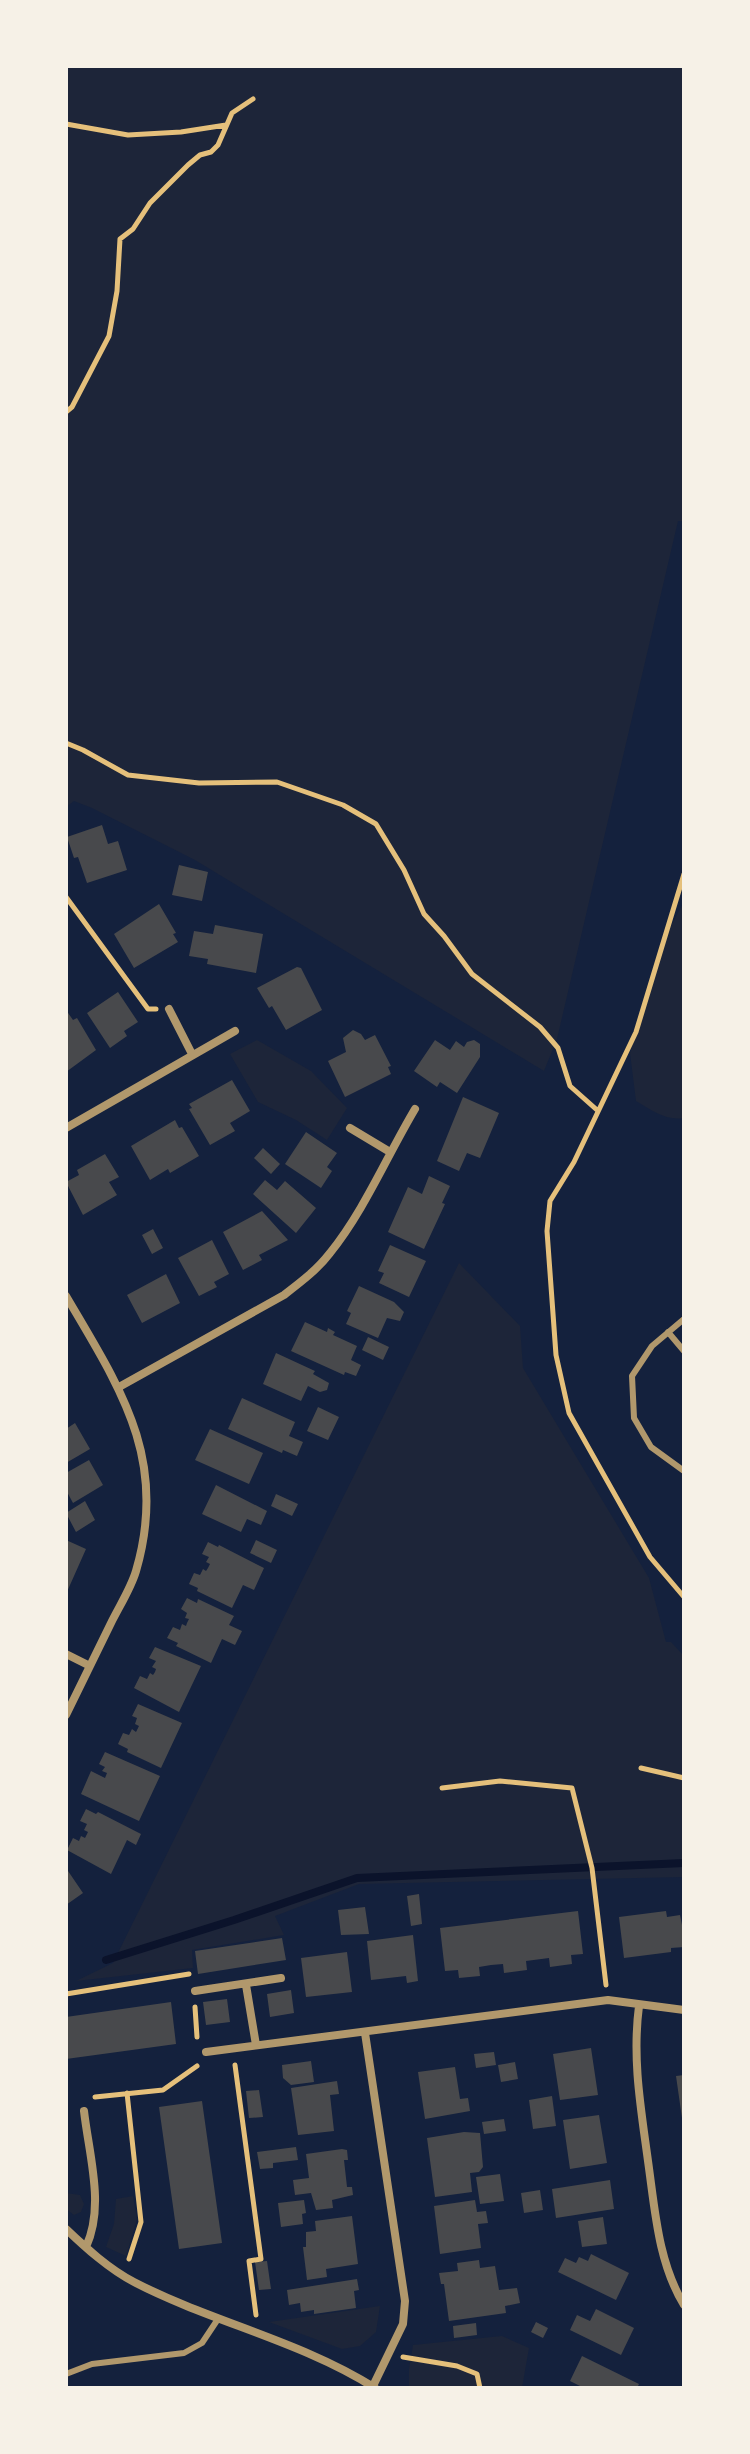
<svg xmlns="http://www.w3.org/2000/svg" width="750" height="2454" font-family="'Playfair Display',serif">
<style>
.green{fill:#1d2539}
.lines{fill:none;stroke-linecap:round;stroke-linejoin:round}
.stream{stroke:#0b132b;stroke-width:8}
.building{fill:#48494c}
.path{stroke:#e5c07b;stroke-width:5}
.service{stroke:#b1986c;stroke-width:6}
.minor{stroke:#b1986c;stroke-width:8}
</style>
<rect width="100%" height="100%" fill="#14213d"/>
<!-- green -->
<path class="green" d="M66,66H684V521H678L557,1039L544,1071L195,860L92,808L74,801L66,807Z
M684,902V1118C666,1121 651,1110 636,1101L630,1053L660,946Z
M257,1040L311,1071L347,1108L327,1140L296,1120L258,1102L230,1054Z
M459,1263L520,1326L523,1368L649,1578L666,1642H671L684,1656V1877L359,1884L275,1916L284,1935L192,1950L193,1968L76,1981L113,1963Z
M66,2193L80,2195L84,2204L81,2212L74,2215L66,2209Z
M133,2196L137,2219L126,2256L106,2247L114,2224L116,2199Z
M380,2306L376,2332L360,2346L342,2349L269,2322Z
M502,2336L529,2348L522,2388H409V2369L413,2345Z"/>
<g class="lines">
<!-- stream -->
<path class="stream" d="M106,1960L234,1920L357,1878L684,1863"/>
</g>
<!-- building -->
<path class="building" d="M102,825L108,844L118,841L127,870L87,883L78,857L74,858L67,837Z
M179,865L208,872L202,901L172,895Z
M159,904L176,933L173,934L178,942L134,968L114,934Z
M215,925L263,934L256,973L207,964L208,959L189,956L194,931L213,934Z
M297,967L301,968L322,1010L286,1030L272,1006L269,1008L257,988Z
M118,992L138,1022L124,1031L127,1036L110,1048L87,1013Z
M66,1010L73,1020L77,1018L96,1050L66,1072Z
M353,1030L361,1034L365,1040L375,1035L391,1066L388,1067L391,1074L345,1097L328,1061L346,1052L343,1038Z
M435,1040L450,1050L456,1041L464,1047L467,1042L474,1040L480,1044V1057L457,1093L440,1082L437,1087L414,1071Z
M232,1080L250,1111L230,1123L235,1131L210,1145L189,1109L192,1108L189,1104Z
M463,1097L499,1113L480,1158L467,1153L459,1171L437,1161Z
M175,1120L179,1128L182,1127L199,1156L170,1173L168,1169L150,1180L131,1146Z
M306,1132L337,1153L327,1167L332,1171L321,1188L285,1164Z
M263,1148L280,1164L271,1174L254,1158Z
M105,1154L119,1177L109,1182L117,1195L83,1215L66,1182L79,1175L77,1170Z
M429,1176L450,1186L442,1203L445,1204L424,1249L388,1232L408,1187L422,1194Z
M265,1180L277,1190L285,1181L316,1208L296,1233L253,1194Z
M262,1211L288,1240L259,1255L262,1260L243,1270L223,1232Z
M153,1229L163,1248L152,1254L142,1235Z
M212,1240L229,1274L214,1282L217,1287L199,1296L178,1258Z
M390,1245L426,1261L409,1297L379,1283L384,1273L378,1271Z
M166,1274L180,1303L142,1323L127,1295Z
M359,1286L394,1302L404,1312L400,1321L387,1318L378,1338L346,1324L351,1313L347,1311Z
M305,1322L327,1332L328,1328L335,1332L333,1335L357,1346L351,1360L361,1365L356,1376L345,1372L344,1375L291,1351Z
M368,1337L389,1347L383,1360L362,1350Z
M276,1353L315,1371L313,1374L329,1383L327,1390L320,1392L308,1386L301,1401L263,1384Z
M242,1398L295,1422L289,1436L303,1442L297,1456L283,1450L282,1453L228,1429Z
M318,1407L339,1417L328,1440L307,1431Z
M75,1423L90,1449L66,1463V1429Z
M210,1429L263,1453L249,1484L195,1460Z
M89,1460L103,1485L73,1503L66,1490V1473Z
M216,1485L267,1511L261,1525L247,1519L241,1532L202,1514Z
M276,1494L298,1504L292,1516L271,1506Z
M85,1501L95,1520L76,1532L66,1513Z
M66,1540L86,1549L66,1594Z
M256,1540L277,1550L271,1563L250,1553Z
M208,1542L218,1547L219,1545L264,1568L254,1590L243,1585L232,1608L197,1591L198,1588L189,1584L194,1573L200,1575L203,1569L206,1571L208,1568L210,1564L206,1562L209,1557L202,1554Z
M187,1598L197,1603L198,1599L234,1616L229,1625L242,1631L235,1645L222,1639L211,1663L176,1646L178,1643L167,1638L173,1627L180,1630L182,1624L186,1626L187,1623L189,1619L185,1618L187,1613L181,1609Z
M155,1647L201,1666L179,1712L134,1688L140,1676L147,1679L150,1673L153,1675L155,1672L156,1669L152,1667L156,1661L149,1658Z
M138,1704L182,1723L161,1768L127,1752L128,1749L118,1744L123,1733L129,1735L132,1729L136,1732L139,1726L135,1724L137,1718L132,1716Z
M105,1752L160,1776L139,1821L81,1794L91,1771L105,1778L107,1773L102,1771L105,1767L99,1764Z
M86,1809L96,1814L98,1812L141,1834L136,1845L127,1840L111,1874L67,1850L73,1838L79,1841L81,1836L85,1838L88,1832L84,1830L87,1824L80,1821Z
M66,1868L83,1893L66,1905Z
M419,1894L422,1924L411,1926L407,1896Z
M365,1907L369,1934L341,1935L338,1910Z
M578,1911L583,1954L571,1955L572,1964L550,1967L549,1958L526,1961L527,1970L504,1973L503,1964L491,1965L479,1967L480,1976L459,1978L458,1970L445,1971L440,1928Z
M666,1911L667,1917L680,1915L682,1925H684V1947L671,1948V1952L624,1958L619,1917Z
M413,1935L418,1981L407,1983L406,1976L371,1980L367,1941Z
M282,1938L286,1960L198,1974L195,1951Z
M347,1952L352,1992L306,1997L301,1958Z
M291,1990L294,2013L270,2017L267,1994Z
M227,1999L230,2022L206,2025L203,2002Z
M171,2002L176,2044L66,2059V2017Z
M591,2048L598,2095L560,2100L553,2054Z
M494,2052L496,2065L476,2068L474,2054Z
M311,2061L314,2082L291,2085L283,2078L282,2065Z
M515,2062L518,2079L501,2082L498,2065Z
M455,2067L460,2099L468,2098L470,2111L425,2119L418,2072Z
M684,2075V2118H682L676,2076Z
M337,2081L339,2094L330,2095L334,2131L298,2135L291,2088Z
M259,2090L263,2117L249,2118L246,2091Z
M552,2096L556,2126L533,2129L529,2100Z
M202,2101L222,2243L179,2249L159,2107Z
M599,2115L607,2163L570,2169L563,2120Z
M504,2119L506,2131L484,2134L482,2122Z
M464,2132L480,2133L483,2167L479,2172L470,2173L472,2192L435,2197L427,2138Z
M296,2147L298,2160L273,2163V2168L260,2169L257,2152Z
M342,2149L347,2150L348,2160H344L347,2187H352L353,2195L332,2200L333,2208L316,2210L311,2193L295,2195L293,2180L309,2178L306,2154Z
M500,2174L504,2201L480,2204L476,2177Z
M610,2180L614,2209L556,2218L552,2189Z
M540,2190L543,2210L524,2213L521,2193Z
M304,2200L306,2213L302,2214L303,2224L281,2227L278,2203Z
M475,2200L477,2212L486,2211L488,2223L478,2224L481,2248L440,2254L434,2206Z
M352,2216L358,2264L326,2269L327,2277L307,2280L303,2247H306V2232L316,2231L315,2221Z
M603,2217L607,2244L582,2247L578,2221Z
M591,2254L629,2273L616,2300L558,2272L565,2258L576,2263L579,2257L588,2261Z
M479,2260L480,2268L495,2266L499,2290L517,2288L520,2303L505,2306L506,2313L449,2321L444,2284H441L439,2273L458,2271L457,2263Z
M267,2261L271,2289L259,2290L255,2262Z
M357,2279L359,2290L354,2291L356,2308L314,2314V2310L301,2312L300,2303L289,2305L287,2290Z
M596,2309L634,2328L621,2355L570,2330L577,2315L590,2321Z
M536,2322L548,2328L543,2338L531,2332Z
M476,2323L477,2335L454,2338L453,2326Z
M582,2356L639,2384L637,2388H584L570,2381Z"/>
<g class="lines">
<!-- path -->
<path class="path" d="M66,124L128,135L181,132L226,125
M66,412L72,407L109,336L117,291L120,239L133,229L150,203L188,165L200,155L211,152L218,145L232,113L253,99
M66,743L83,750L128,775L199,783L277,782L343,805L376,824L404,870L424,914L444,936L472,974L540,1027L558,1048L570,1086L597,1110
M684,874L636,1032L574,1162L550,1201L547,1231L556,1355L569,1413L650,1557L684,1597
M66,897L148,1009H156
M641,1768L684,1778
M442,1788L500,1781L572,1788L592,1868L606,1985
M66,1994L189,1974
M195,2007L197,2037
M235,2065L261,2259L249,2261L256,2315
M127,2093L141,2222L129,2259
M95,2097L163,2090L197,2066
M403,2357L457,2366L477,2374L480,2388"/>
<!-- service -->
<path class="service" d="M684,1319L652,1346L632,1376L634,1418L651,1447L684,1471
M668,1332L684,1351
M66,2374L92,2364L184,2353L202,2343L218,2319"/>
<!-- minor -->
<path class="minor" d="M169,1009L192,1054
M66,1128L235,1031
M350,1128L390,1152
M66,1296C120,1388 169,1459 136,1571C131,1588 120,1605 112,1621C97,1652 81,1684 66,1715
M119,1387L284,1295C301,1282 317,1270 330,1253C364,1211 387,1156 415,1109
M66,1654L90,1666
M246,1985L256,2045
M195,1991L281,1978
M639,2006C632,2059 641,2109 648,2161C655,2210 658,2262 684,2305
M365,2033L405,2301L403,2324L373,2386
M206,2052L608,2000L684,2010
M84,2111C89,2155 105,2206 86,2247
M66,2229C86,2248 109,2269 134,2282C211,2322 301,2341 375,2388"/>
</g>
<!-- border -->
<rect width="750" height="2454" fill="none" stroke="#f6f1e7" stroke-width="136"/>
</svg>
